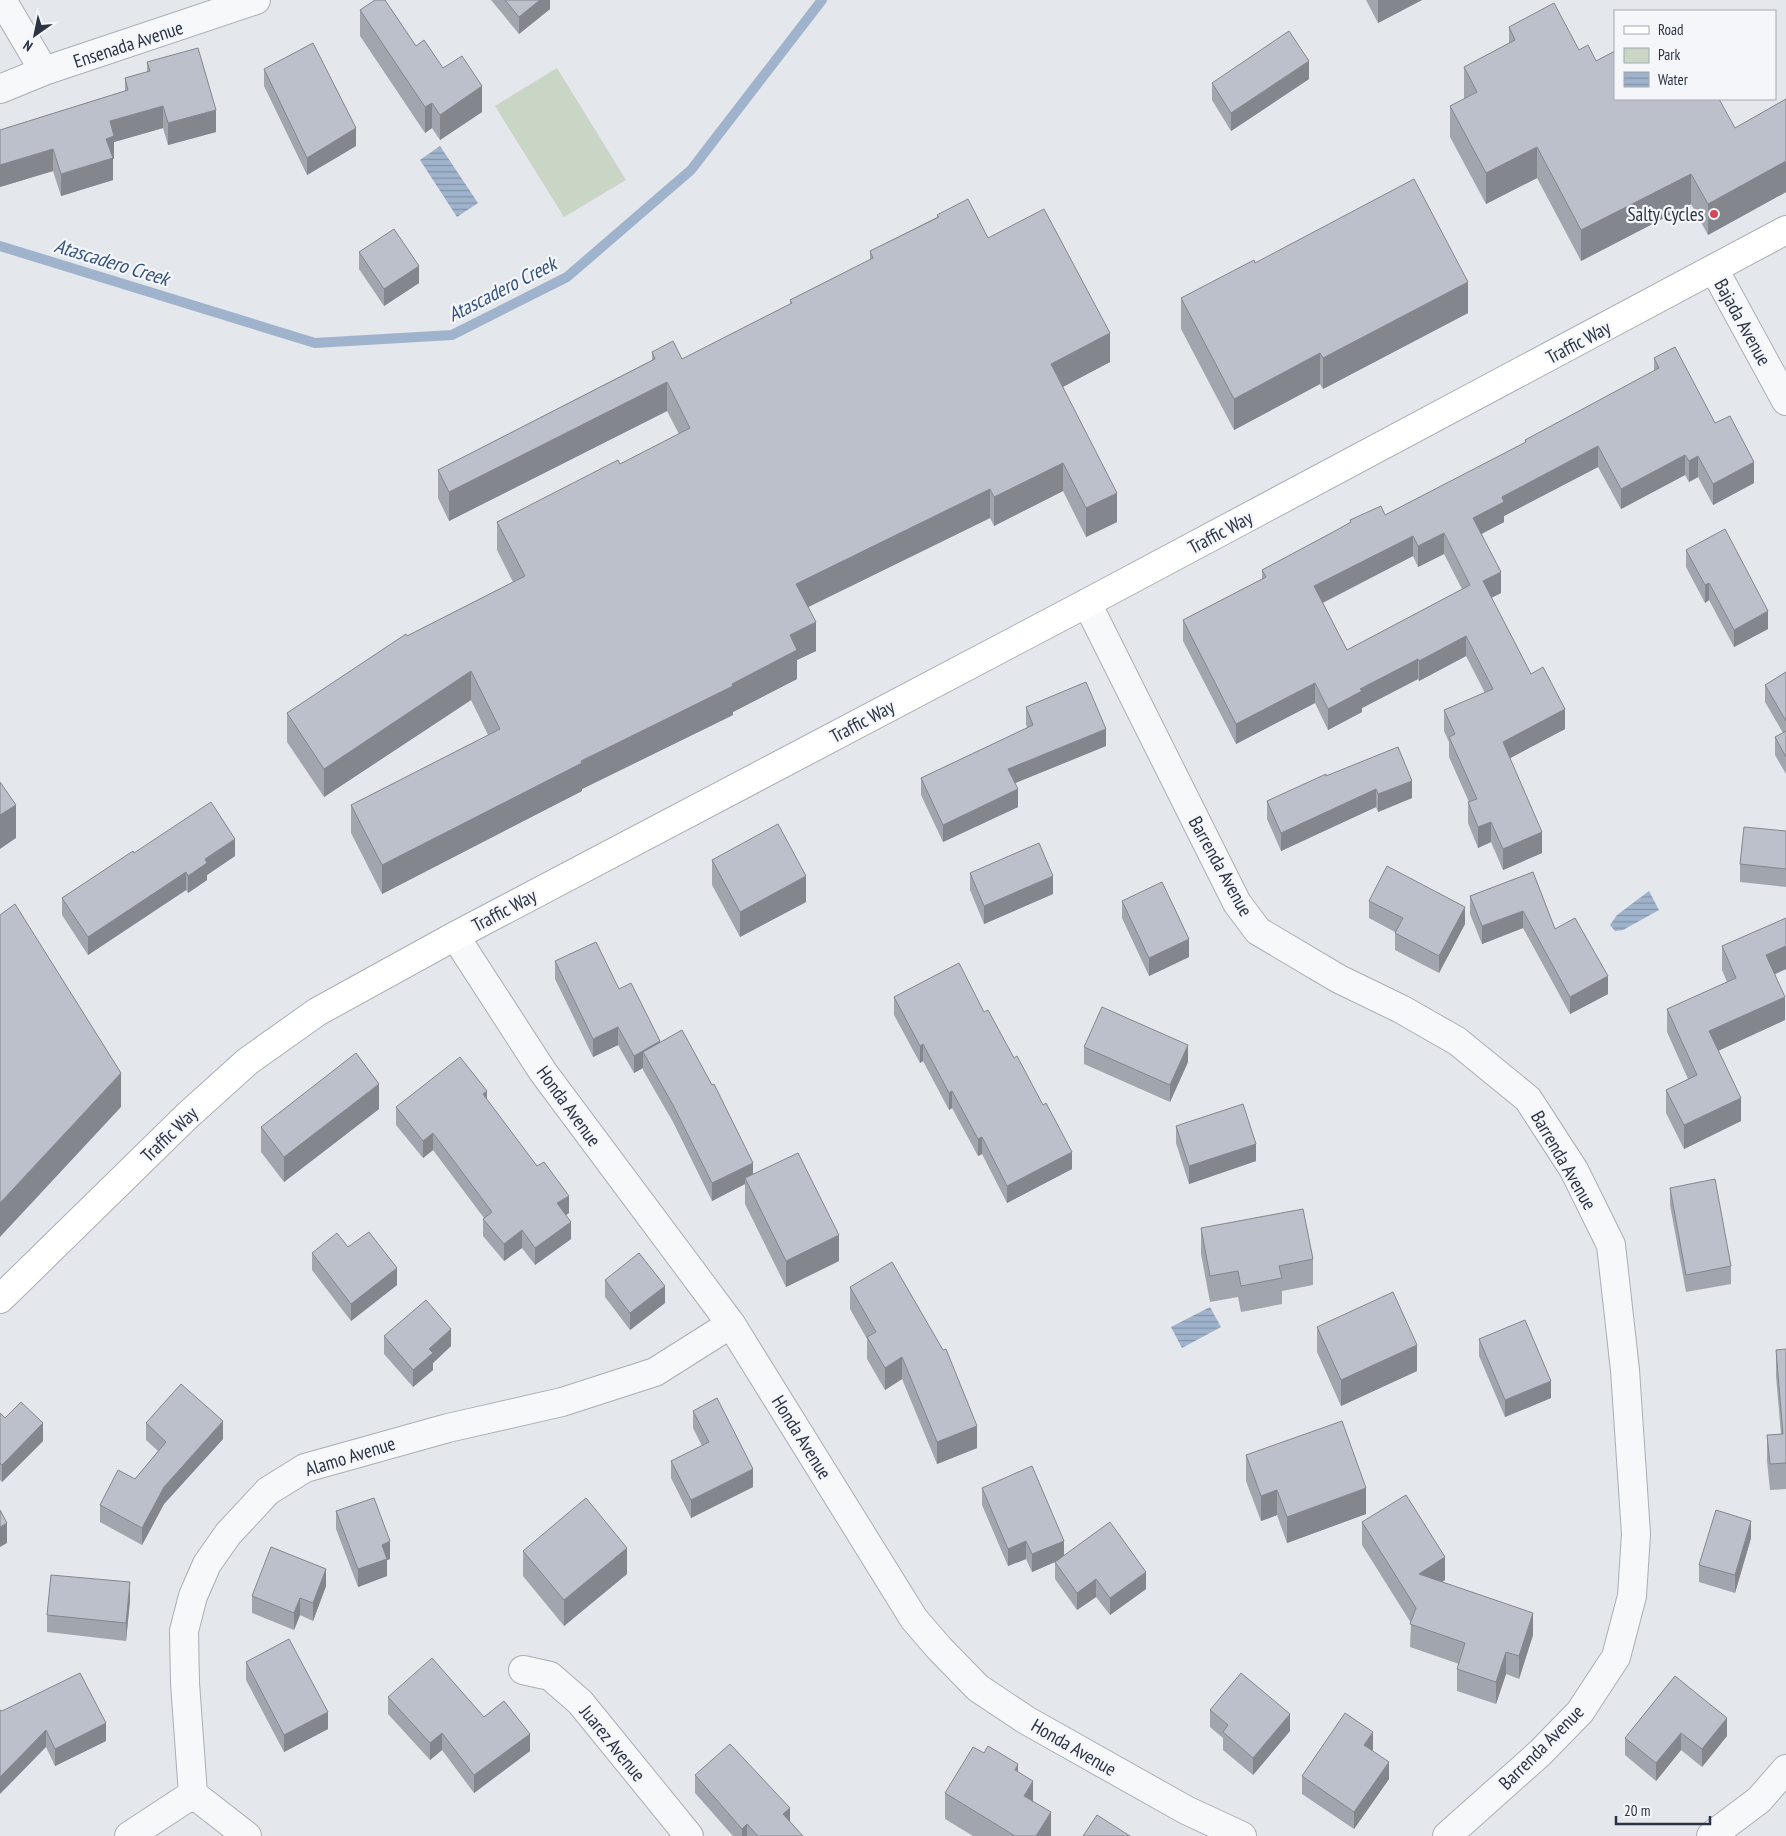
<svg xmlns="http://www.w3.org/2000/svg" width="1786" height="1836" font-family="'PT Sans Narrow',sans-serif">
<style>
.green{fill:#c9d6c5}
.water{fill:url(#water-rules)}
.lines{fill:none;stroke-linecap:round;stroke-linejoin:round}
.stream{stroke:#9fb4cc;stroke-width:10}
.street-casing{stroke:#a9aeb7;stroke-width:30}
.secondary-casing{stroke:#a9aeb7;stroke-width:30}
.street{stroke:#f7f8fa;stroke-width:28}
.secondary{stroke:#fff;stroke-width:28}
.wall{fill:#a1a5ae;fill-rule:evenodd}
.shaded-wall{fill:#83868d}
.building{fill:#bbc0ca;stroke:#83868d;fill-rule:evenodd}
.poi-dot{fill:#d1495b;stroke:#f4f6f9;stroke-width:2}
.labels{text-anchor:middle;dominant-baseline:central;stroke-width:4.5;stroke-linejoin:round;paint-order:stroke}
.street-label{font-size:19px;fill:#2b3445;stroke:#f4f6f9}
.poi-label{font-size:19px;fill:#2b3445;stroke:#f4f6f9;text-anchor:end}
.water-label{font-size:20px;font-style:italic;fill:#34527a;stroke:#f4f6f9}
</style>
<defs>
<pattern id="water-rules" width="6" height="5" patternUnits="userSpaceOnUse" patternTransform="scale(1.25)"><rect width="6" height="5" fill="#9fb4cc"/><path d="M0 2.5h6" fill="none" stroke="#8293a7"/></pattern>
</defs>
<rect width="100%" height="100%" fill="#e4e7ec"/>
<!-- green -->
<path class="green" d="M557,68L626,180L564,217L495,106Z"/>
<!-- water -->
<path class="water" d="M440,146L478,203L457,217L420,160Z
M1649,891L1659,910L1623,930L1615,931L1610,925L1617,915Z
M1210,1307L1221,1327L1182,1348L1171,1327Z"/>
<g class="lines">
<!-- stream -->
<path class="stream" d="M0,246L315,343L452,335L567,277L691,170L822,0"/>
<defs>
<path id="street" d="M2,0L44,71
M0,89L44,71L256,0
M1714,269L1786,401
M1087,603L1237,903L1258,931L1339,979L1401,1009L1457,1041L1528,1099L1574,1170L1611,1245L1625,1370L1636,1534L1632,1596L1616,1657L1580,1712L1540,1753L1447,1836
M455,936L543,1072L731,1324L914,1619L939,1648L978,1688L1026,1720L1186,1810L1242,1836
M523,1670L550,1676L580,1702L689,1836
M193,1794L247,1836
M129,1836L193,1794L185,1683L184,1631L193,1596L207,1564L228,1534L268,1491L305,1468L448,1428L562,1402L655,1372L731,1324
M1711,1836L1759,1800L1786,1769"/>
<path id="secondary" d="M0,1299L187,1116L248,1061L317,1012L455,936L1087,603L1786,230"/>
</defs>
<!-- street casing -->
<use href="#street" class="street-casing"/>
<!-- secondary casing -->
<use href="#secondary" class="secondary-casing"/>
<!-- street -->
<use href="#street" class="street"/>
<!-- secondary -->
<use href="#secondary" class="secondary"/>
</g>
<!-- wall -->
<path class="wall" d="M491,0H550V9L519,34Z
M1366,0H1422L1378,23Z
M360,10L416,46L443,68L482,112L440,140L432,128L425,133L360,36Z
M1509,27L1579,50L1596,61L1735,128L1786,99V192L1708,235L1691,204L1581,261L1537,178L1486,204L1450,137V106L1465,99L1464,98V67L1509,43Z
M147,62L216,132L168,145L163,128L114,142V159H113V180L61,196L53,171L0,187V130L125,91V78L147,72Z
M264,69L356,146L307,175L264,86Z
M1309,79L1231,131L1212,100V83Z
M937,215L988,238L1110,362L1063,387L1117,522L1086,537L1063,491L994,526L990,518L808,607L816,651L797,660V679L733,712V715L582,789V791L382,894L351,833V805L488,735L471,700L324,797L287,742V713L407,636L513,582L497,550V522L620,464L679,434L667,411L449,521L438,498V470L652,360V352L682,359L790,304V300L870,260V251L937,217Z
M359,252L419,283L384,306L359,269Z
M1255,263L1468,313L1323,389L1320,384L1234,430L1181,329V298Z
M1654,358L1715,423L1754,483L1713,505L1698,477L1689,482L1685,475L1621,509L1598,467L1504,516V522L1482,534L1501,593L1491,598L1531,674L1565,729L1510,758L1542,853L1503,870L1491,842L1478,848L1468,823V802H1469L1449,757V742L1444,731V710L1485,693L1466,656L1419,681L1418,679L1362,708V712L1328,730L1315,703L1236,744L1183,641V620L1262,579V570L1335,531L1350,523V520L1385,515L1525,443V440L1654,371ZM1444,554L1462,589L1347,650L1323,603L1413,556L1418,567Z
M1686,550L1768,629L1734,647L1709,600L1705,603L1686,567Z
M1786,672V774L1775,755V737L1783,733L1765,702V685Z
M1026,707L1106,746L1015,783L1018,807L943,842L921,795V778L1027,728L1026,724Z
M1326,776L1412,798L1378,812L1376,807L1281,851L1267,819V801Z
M1786,831V887L1740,882V864Z
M134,853L235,856L207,875V880L188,893L186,890L88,955L62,915V898Z
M712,860L806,902L740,937L712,885Z
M1533,872L1555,929L1608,994L1570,1014L1523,928L1482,944L1470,914V896Z
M970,873L1053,894L984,924L970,890Z
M1122,901L1189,957L1149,976L1122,918Z
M1369,901L1465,924L1439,973L1395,950V932L1369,918Z
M1786,918V969L1775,974L1785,1020L1718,1051L1741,1121L1684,1149L1666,1113V1090L1688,1079L1667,1032V1009L1727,982L1722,970V946Z
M555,961L619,989L660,1043L753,1174L839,1261L786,1287L745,1204V1184L712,1201L673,1122L643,1070V1068L634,1073L618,1045L593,1057L555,979Z
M894,997L984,1012L1072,1169L1007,1203L982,1154L978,1156L952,1108L949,1110L923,1061L920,1063L894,1015Z
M1084,1047L1188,1062L1170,1102L1084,1064Z
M487,1099L569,1213L566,1215L571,1239L535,1265L522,1248L504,1261L483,1236V1219L484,1218L433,1150L423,1158L396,1125V1107Z
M379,1109L284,1182L261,1152V1127Z
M1176,1126L1256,1161L1189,1184L1176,1143Z
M1670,1188L1731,1266V1284L1686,1292L1670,1205Z
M1201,1228L1313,1259V1285L1282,1291V1304L1241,1312L1238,1297L1210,1302L1201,1254Z
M348,1247L397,1285L351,1321L312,1270V1253Z
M605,1280L665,1303L630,1330L605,1297Z
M850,1287L977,1448L937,1464L902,1379L885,1390L867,1359V1339L850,1309Z
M1317,1327L1417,1371L1341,1406L1317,1352Z
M384,1336L451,1346L433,1363V1370L413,1387L384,1354Z
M1479,1339L1551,1398L1505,1417L1479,1356Z
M1786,1349V1489L1770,1490L1767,1461V1435L1781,1434L1776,1376V1350Z
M693,1411L753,1487L691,1518L671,1478V1461L702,1446L693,1428Z
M0,1413L5,1418L43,1441L2,1482L0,1480Z
M146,1423L223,1439L164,1504L142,1545L100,1522V1505L135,1479L158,1451L146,1440Z
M1246,1455L1366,1514L1287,1543L1277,1515L1261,1521L1246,1481Z
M982,1488L1064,1555L1146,1589L1110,1615L1096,1597L1077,1610L1055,1579V1562L1032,1572L1026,1559L1008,1566L982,1505Z
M336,1511L390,1559L387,1560V1576L358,1587L336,1529Z
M1362,1522L1445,1580L1442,1582L1533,1635L1519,1679L1506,1674L1496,1704L1457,1691V1669L1459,1664L1410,1647L1411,1623L1362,1545Z
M1751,1538L1735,1593L1699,1582V1565Z
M523,1551L627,1574L564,1626L523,1576Z
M326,1586L313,1621L300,1615L294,1630L252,1613V1596Z
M130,1600L126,1641L47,1632V1615Z
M246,1662L328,1729L284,1752L246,1680Z
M1675,1676L1727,1736L1702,1767L1681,1750L1656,1781L1625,1755V1738Z
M388,1697L484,1717L530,1751L474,1793L442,1750L430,1760L388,1714Z
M1210,1710L1290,1731L1253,1775L1223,1750V1738L1210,1727Z
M2,1711L106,1741L55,1766L46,1747Z
M1372,1750L1389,1779L1354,1829L1302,1794V1776L1373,1750Z
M984,1753L1018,1772L1051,1836H973L945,1819V1793Z
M695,1775L790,1822L803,1836H733L695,1793Z"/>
<!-- shaded-wall -->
<path class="shaded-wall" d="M540,0H550V9L519,34V17Z
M1378,0H1422L1378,23Z
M1309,61V79L1231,131V113Z
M482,86V112L440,140V115Z
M432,103V128L425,133V107Z
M163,106V128L114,142V159H113V180L61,196V174L106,139L110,121Z
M216,110V132L168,145V123Z
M356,128V146L307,175V158Z
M1537,147V178L1486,204V173Z
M53,149V171L0,187V165Z
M1786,161V192L1708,235V204Z
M1691,174V204L1581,261V230Z
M419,266V283L384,306V289Z
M1468,282V313L1323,389V358Z
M1110,333V362L1051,393V364Z
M1320,353V384L1234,430V399Z
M667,382V411L449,521V492Z
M1598,446V467L1504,516V522L1473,538V518L1502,497Z
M1685,455V475L1621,509V489Z
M1698,456V477L1689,482V461Z
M1754,462V483L1713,505V484Z
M1063,463V491L994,526V497Z
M990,489V518L796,613V584Z
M1117,493V522L1086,537V508Z
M1444,533V554L1418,567V546Z
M1413,536V556L1314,607V586Z
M1501,572V593L1483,602V581Z
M1709,583V600L1705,603V585Z
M1768,611V629L1734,647V630Z
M816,622V651L797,660V679L733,712V715L582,789V791L382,894V865L581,761L732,684L790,635Z
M1466,636V656L1419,681V661Z
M1418,659V679L1362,708V712L1328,730V709L1360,689Z
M471,671V700L324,797V769Z
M1315,683V703L1236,744V724Z
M1565,709V729L1503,762V742Z
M1106,729V746L1008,786V769Z
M1412,781V798L1378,812V794Z
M1018,789V807L943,842V825Z
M1376,789V807L1281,851V833Z
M16,805V838L0,849V815Z
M1491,822V842L1478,848V827Z
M1542,832V853L1503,870V849Z
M235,839V856L207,875V880L188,893V876L205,859Z
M186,872V890L88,955V937Z
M806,876V902L740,937V912Z
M1053,876V894L984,924V906Z
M1465,907V924L1439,973V956Z
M1523,911V928L1482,944V926Z
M1189,939V957L1149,976V958Z
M1786,946V969L1766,978V955Z
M1608,976V994L1570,1014V997Z
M1785,997V1020L1709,1055V1031Z
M618,1027V1045L593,1057V1039Z
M660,1041V1059L643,1052V1068L634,1073V1056Z
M923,1044V1061L920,1063V1046Z
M1188,1045V1062L1170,1102V1085Z
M121,1073V1107L0,1237V1203Z
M379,1084V1109L284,1182V1157Z
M487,1091V1108L483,1094Z
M952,1091V1108L949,1110V1093Z
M1741,1098V1121L1684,1149V1125Z
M433,1133V1150L423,1158V1141Z
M982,1137V1154L978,1156V1139Z
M1256,1144V1161L1189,1184V1166Z
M1072,1152V1169L1007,1203V1186Z
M753,1163V1180L745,1178V1184L712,1201V1183Z
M569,1196V1213L557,1221V1203Z
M571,1222V1239L535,1265V1248Z
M522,1230V1248L504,1261V1244Z
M839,1235V1261L786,1287V1261Z
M397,1268V1285L351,1321V1304Z
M665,1286V1303L630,1330V1313Z
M451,1329V1346L433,1363V1370L413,1387V1370L429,1349Z
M1417,1345V1371L1341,1406V1380Z
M902,1357V1379L885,1390V1368Z
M1551,1381V1398L1505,1417V1400Z
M223,1421V1439L164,1504L142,1545V1528L164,1487Z
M43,1423V1441L2,1482V1465Z
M977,1426V1448L937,1464V1442Z
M753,1469V1487L691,1518V1500Z
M1366,1488V1514L1287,1543V1517Z
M1277,1490V1515L1261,1521V1496Z
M1751,1521V1538L1735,1593V1575Z
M7,1523V1543L0,1547V1527Z
M390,1541V1559L387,1560V1576L358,1587V1569L382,1545Z
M1026,1541V1559L1008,1566V1549Z
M1064,1541V1558L1032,1572V1554Z
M627,1548V1574L564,1626V1600Z
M1445,1557V1580L1419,1596V1574Z
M326,1569V1586L313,1621V1603Z
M1146,1572V1589L1110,1615V1598Z
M1096,1579V1597L1077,1610V1593Z
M130,1582V1600L126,1641V1623Z
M300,1598V1615L294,1630V1613Z
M1533,1613V1635L1519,1679V1656Z
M1506,1652V1674L1496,1704V1682Z
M328,1712V1729L284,1752V1735Z
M1290,1714V1731L1253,1775V1758Z
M1727,1718V1736L1702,1767V1749Z
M106,1723V1741L55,1766V1749Z
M46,1730V1747L0,1794V1777Z
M1373,1732V1750L1364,1762V1745Z
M442,1733V1750L430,1760V1743Z
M1681,1733V1750L1656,1781V1763Z
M530,1734V1751L474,1793V1775Z
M1389,1762V1779L1354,1829V1812Z
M1018,1764V1790L1015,1770Z
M1033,1781V1807L1024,1796Z
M790,1808V1825L783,1814Z
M1051,1812V1836H1036Z
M747,1824V1836H742V1829Z"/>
<!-- building -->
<path class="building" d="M375,0H385L416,46L424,40L443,68L462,56L482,86L440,115L432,103L425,107L360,10Z
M505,0H540L519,17Z
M1554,3L1579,50L1588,45L1596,61L1615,51V99H1719L1735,128L1786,99V161L1708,204L1691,174L1581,230L1537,147L1486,173L1450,106L1477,92L1464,67L1515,40L1509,27Z
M1289,31L1309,61L1231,113L1212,83Z
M313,43L356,128L307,158L264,69Z
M198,48L216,110L168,123L163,106L110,121L114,136L106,139L113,158L61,174L53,149L0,165V130L128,90L125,78L150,71L147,62Z
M1414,179L1468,282L1323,358L1320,353L1234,399L1181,298L1254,260L1255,263Z
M968,199L988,238L1044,209L1110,333L1051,364L1117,493L1086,508L1063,463L994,497L990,489L796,584L816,622L790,635L797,650L732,684L733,686L581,761L582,763L382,865L351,805L500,729L471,671L324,769L287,713L406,634L407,636L525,576L497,522L618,460L620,464L690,428L667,382L449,492L438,470L655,359L652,352L673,341L682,359L792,303L790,300L873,258L870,251L939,217L937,215Z
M394,229L419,266L384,289L359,252Z
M1675,347L1715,423L1730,416L1754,462L1713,484L1698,456L1689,461L1685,455L1621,489L1598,446L1502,497L1504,502L1473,518L1501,572L1483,581L1531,674L1543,667L1565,709L1503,742L1542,832L1503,849L1491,822L1478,827L1468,802L1477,799L1449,737L1455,734L1444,710L1493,689L1466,636L1419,661L1418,659L1360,689L1362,691L1328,709L1315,683L1236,724L1183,620L1266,577L1262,570L1335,531L1351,522L1350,520L1381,506L1385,515L1526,442L1525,440L1659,368L1654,358ZM1444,533L1470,585L1347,650L1314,586L1413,536L1418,546Z
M1725,529L1768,611L1734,630L1709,583L1705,585L1686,550Z
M1786,672V721L1765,685Z
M1086,682L1106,729L1008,769L1018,789L943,825L921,778L1033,725L1026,707Z
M1786,731V757L1775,737Z
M1398,747L1412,781L1378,794L1376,789L1281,833L1267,801L1326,774V776Z
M0,782L16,805L0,815Z
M211,802L235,839L205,859L207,863L188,876L186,872L88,937L62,898L133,851L134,853Z
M778,824L806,876L740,912L712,860Z
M1744,827L1786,831V869L1740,864Z
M1039,843L1053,876L984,906L970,873Z
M1387,866L1465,907L1439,956L1395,933L1403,918L1369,901Z
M1533,872L1555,929L1575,918L1608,976L1570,997L1523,911L1482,926L1470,896Z
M1162,882L1189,939L1149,958L1122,901Z
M15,904L121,1073L0,1203V915Z
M1786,918V946L1766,955L1785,997L1709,1031L1741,1098L1684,1125L1666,1090L1697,1075L1667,1009L1736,978L1722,946Z
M596,942L619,989L631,983L660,1041L634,1056L618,1027L593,1039L555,961Z
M959,963L984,1012L988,1010L1014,1058L1017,1056L1043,1105L1046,1103L1072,1152L1007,1186L982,1137L978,1139L952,1091L949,1093L923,1044L920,1046L894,997Z
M1102,1007L1188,1045L1170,1085L1084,1047Z
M682,1030L712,1085L714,1084L753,1163L712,1183L673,1105L643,1052Z
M356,1053L379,1084L284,1157L261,1127Z
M460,1057L487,1091L483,1094L537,1166L544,1162L569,1196L557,1203L571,1222L535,1248L522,1230L504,1244L483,1219L492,1212L433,1133L423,1141L396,1107Z
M1243,1104L1256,1144L1189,1166L1176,1126Z
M798,1153L839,1235L786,1261L745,1178Z
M1715,1179L1731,1266L1686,1275L1670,1188Z
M1303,1209L1313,1259L1279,1266L1282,1278L1241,1286L1238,1271L1210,1276L1201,1228Z
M369,1232L397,1268L351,1304L312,1253L337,1233L348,1247Z
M639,1253L665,1286L630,1313L605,1280Z
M892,1262L943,1350L946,1349L977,1426L937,1442L902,1357L885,1368L867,1337L876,1332L850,1287Z
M1393,1292L1417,1345L1341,1380L1317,1327Z
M426,1300L451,1329L429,1349L433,1353L413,1370L384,1336Z
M1525,1320L1551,1381L1505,1400L1479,1339Z
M1786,1349V1463L1770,1464L1767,1435L1783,1434L1776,1350Z
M181,1384L223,1421L164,1487L142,1528L100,1505L118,1470L135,1479L166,1442L146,1423Z
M717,1398L753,1469L691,1500L671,1461L709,1442L693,1411Z
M21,1402L43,1423L2,1465L0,1463V1413L5,1418Z
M1342,1421L1366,1488L1287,1517L1277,1490L1261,1496L1246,1455Z
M1032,1466L1064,1541L1032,1554L1026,1541L1008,1549L982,1488Z
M1406,1495L1445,1557L1419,1574L1533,1613L1519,1656L1506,1652L1496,1682L1457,1669L1465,1643L1410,1624L1416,1608L1362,1522Z
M374,1498L390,1541L382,1545L387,1559L358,1569L336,1511Z
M586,1498L627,1548L564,1600L523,1551Z
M0,1510L7,1523L0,1527Z
M1716,1510L1751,1521L1735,1575L1699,1565Z
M1110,1522L1146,1572L1110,1598L1096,1579L1077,1593L1055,1562Z
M271,1547L326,1569L313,1603L300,1598L294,1613L252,1596Z
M51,1575L130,1582L126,1623L47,1615Z
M289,1639L328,1712L284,1735L246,1662Z
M432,1658L484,1717L504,1701L530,1734L474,1775L442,1733L430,1743L388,1697Z
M80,1673L106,1723L55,1749L46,1730L0,1777V1710L2,1711Z
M1241,1673L1290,1714L1253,1758L1223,1732L1228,1725L1210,1710Z
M1675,1676L1727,1718L1702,1749L1681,1733L1656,1763L1625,1738Z
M1345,1713L1373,1732L1364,1745L1389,1762L1354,1812L1302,1776Z
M730,1744L790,1808L783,1814L803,1836H758L747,1824L742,1829L695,1775Z
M988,1746L1018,1764L1015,1770L1033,1781L1024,1796L1051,1812L1036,1836H1015L945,1793L973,1747L984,1753Z
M1097,1815L1130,1836H1083Z"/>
<!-- markers -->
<circle class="poi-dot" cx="1714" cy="214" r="5"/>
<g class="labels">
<!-- street labels -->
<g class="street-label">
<text transform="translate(128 44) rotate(-18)">Ensenada Avenue</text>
<text transform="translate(1743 322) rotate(61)">Bajada Avenue</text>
<text transform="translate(1578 342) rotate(-28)">Traffic Way</text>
<text transform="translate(1220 532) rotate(-28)">Traffic Way</text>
<text transform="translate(862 721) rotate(-28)">Traffic Way</text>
<text transform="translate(1221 866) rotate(61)">Barrenda Avenue</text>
<text transform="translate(504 910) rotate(-28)">Traffic Way</text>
<text transform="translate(569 1106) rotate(54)">Honda Avenue</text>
<text transform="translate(169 1134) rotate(-44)">Traffic Way</text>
<text transform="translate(1564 1160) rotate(60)">Barrenda Avenue</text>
<text transform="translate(802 1437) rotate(58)">Honda Avenue</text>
<text transform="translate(350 1456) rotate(-17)">Alamo Avenue</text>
<text transform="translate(613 1743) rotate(51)">Juarez Avenue</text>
<text transform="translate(1074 1747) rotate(30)">Honda Avenue</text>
<text transform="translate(1541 1747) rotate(-45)">Barrenda Avenue</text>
</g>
<!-- poi labels -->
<g class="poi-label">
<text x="1704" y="214">Salty Cycles</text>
</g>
<!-- water labels -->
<g class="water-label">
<text transform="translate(112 262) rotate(17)">Atascadero Creek</text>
<text transform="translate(502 289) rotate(-27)">Atascadero Creek</text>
</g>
</g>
<!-- legend -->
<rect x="1614" y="10" width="162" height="90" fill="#f4f6f9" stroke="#a4a8b1"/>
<rect x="1624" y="26" width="25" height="8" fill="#ffffff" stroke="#a4a8b1"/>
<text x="1658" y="35" font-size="15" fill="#2b3445">Road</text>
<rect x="1624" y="48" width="25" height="15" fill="#c9d6c5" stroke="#a4a8b1"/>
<text x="1658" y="60" font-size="15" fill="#2b3445">Park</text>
<rect x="1624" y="72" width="25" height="15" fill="url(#water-rules)" stroke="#a4a8b1"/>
<text x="1658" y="85" font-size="15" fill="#2b3445">Water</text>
<!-- north arrow -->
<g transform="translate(35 35) rotate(213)" stroke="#f4f6f9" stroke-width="4" paint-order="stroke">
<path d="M0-4L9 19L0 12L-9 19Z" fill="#2b3445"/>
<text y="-8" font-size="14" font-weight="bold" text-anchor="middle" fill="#2b3445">N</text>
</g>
<!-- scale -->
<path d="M1616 1816v8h94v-8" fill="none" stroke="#2b3445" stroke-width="2.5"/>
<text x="1624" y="1816" font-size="15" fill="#2b3445" stroke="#f4f6f9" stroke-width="4" paint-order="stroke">20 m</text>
</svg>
